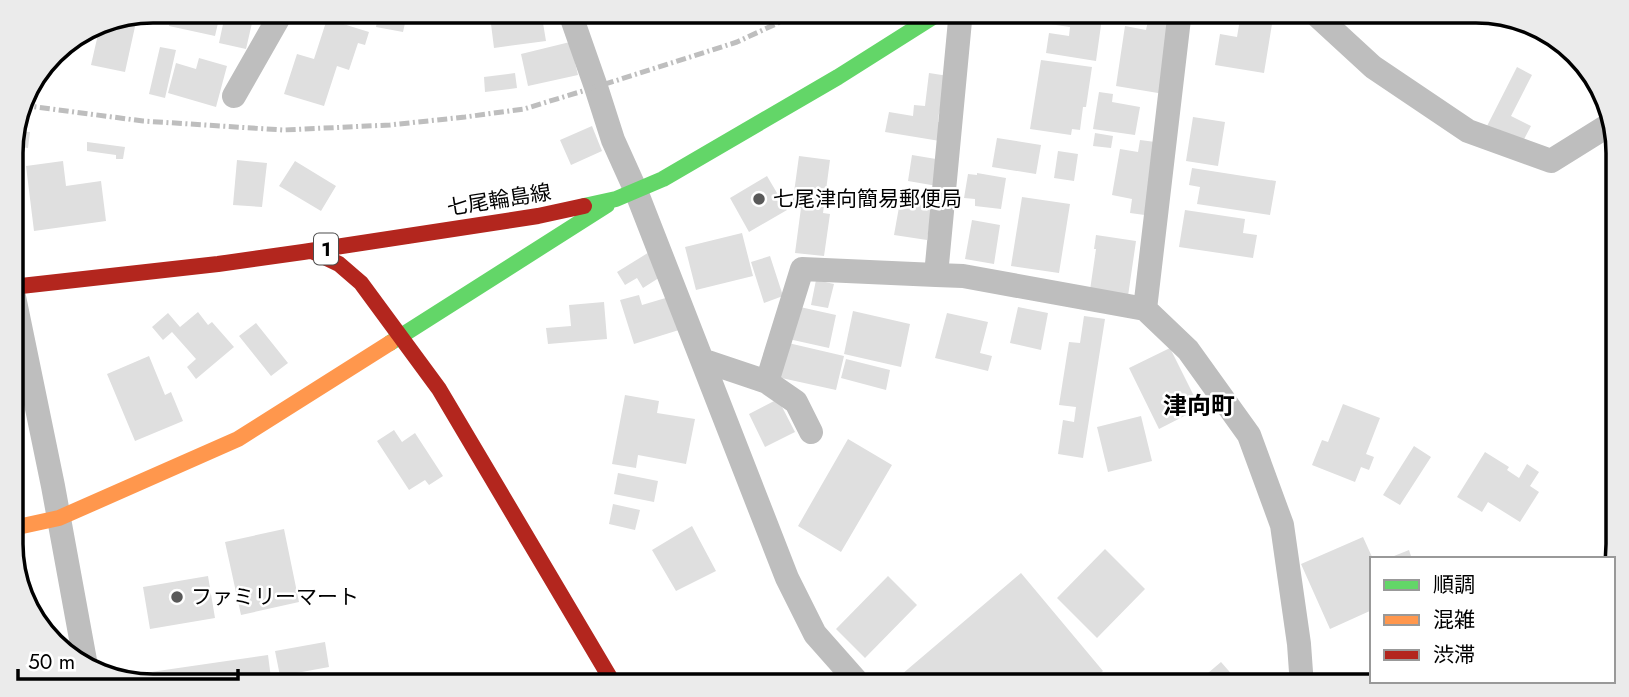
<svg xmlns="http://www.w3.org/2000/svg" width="1629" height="697" font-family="Jost,'Noto Sans JP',sans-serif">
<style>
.building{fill:#dfdfdf}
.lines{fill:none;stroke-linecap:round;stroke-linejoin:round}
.street{stroke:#bebebe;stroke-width:24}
.fast{stroke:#63d668;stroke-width:16}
.slow{stroke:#ff974d;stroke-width:16}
.jam{stroke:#b3261e;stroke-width:16}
.rail{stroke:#bebebe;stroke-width:5;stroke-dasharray:10 3.5 2 3.5;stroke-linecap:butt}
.poi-dot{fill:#595959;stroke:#fff;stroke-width:2.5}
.labels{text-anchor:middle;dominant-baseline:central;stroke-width:5;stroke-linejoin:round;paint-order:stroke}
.shield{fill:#fff;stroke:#4c4c4c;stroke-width:2}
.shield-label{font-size:19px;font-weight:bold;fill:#000}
.poi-label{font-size:21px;fill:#000;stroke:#fff;text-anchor:start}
.street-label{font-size:21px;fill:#000;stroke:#fff}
.quarter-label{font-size:24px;font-weight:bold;fill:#000;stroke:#fff}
.rim{fill:none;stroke:#000;stroke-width:3.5}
</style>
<rect width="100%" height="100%" fill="#fff"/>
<!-- building -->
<path class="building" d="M166,10H221L215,36L169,26L172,13L166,12Z
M226,10H255L246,49L219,43Z
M379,10H408L403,32L376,27Z
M721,10H756L740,24L734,15L729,20Z
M1051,10L1103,11L1096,61L1046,53L1049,33L1069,36L1070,27L1049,24Z
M138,13L125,72L91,65L101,21Z
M1241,13L1273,18L1264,73L1215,65L1220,34L1237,37Z
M542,17L546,41L494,48L491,24Z
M327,19L369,32L365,45L358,43L349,70L337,66L324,106L284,94L297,54L314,59Z
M1148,21L1175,25L1164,94L1116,86L1125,26L1146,30Z
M570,42L578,75L528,86L521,54Z
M160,47L176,50L165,98L149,94Z
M199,58L227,66L216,107L168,93L176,63L196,69Z
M1041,60L1092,67L1086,107H1083L1080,130L1072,129L1071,135L1030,129Z
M1517,67L1532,75L1511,116L1531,126L1520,147L1485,130Z
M515,73L517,88L485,92L484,77Z
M929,73L955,77L939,113L938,122L949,124L946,142L885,132L889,112L913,116L914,105L925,106Z
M1099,92L1113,94L1112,102L1140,107L1135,135L1093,129Z
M1193,117L1225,122L1218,166L1186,161Z
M592,126L602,151L571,165L560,140Z
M14,131L30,132L28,148L11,146Z
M1095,133L1113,136L1111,148L1093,146Z
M997,138L1041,145L1036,174L992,167Z
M1140,140L1163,143L1152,216L1130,213L1132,199L1112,195L1120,149L1138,152Z
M87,142L125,147L123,159H116V155L87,151Z
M1058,151L1078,154L1074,181L1054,178Z
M912,155L942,160L937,186L908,181Z
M799,156L830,160L823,213L830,214L824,256L795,253L801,208L792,207Z
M237,160L267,163L262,207L233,205Z
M63,161L66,186L101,181L106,221L34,231L26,166Z
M295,161L336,186L321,211L279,186Z
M1192,168L1276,181L1270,215L1197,204L1200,187L1189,185Z
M977,173L1006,178L1001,209L975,206V199L964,198L968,174L977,175Z
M767,176L787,210L749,232L730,198Z
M901,196L933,201L927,240L894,235Z
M1022,197L1070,204L1059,273L1011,266Z
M1185,210L1245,219L1243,233L1257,235L1253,258L1179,247Z
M972,220L1000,225L994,264L965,259Z
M742,233L753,276L696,290L685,247Z
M1096,235L1136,241L1128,296L1090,290L1096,249H1094Z
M651,251L665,274L643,288L637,278L625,285L617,272Z
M770,256L783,296L764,303L751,262Z
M816,280L834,284L828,308L811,305Z
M639,295L642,305L669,297L679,330L634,344L620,300Z
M604,302L607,339L548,344L546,328L571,326L569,305Z
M791,305L836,315L829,348L784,338Z
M1018,307L1048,313L1041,350L1010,343Z
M853,311L910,324L901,367L844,354Z
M198,312L208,325L212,322L234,347L196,379L187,367L196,359L172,332L163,340L152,327L168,313L180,327Z
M947,313L988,322L980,353L992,356L988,371L935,358Z
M1084,316L1105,319L1083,458L1058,454L1063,420L1074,422L1076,407L1059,405L1069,342L1080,343Z
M256,323L288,363L271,376L239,336Z
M784,342L844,356L836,390L777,377Z
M1170,348L1200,408L1159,429L1129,368Z
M149,356L165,395L171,392L183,421L135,441L107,374Z
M846,359L890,370L886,390L841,378Z
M625,395L659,401L657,413L695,419L686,464L638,455L636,468L612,464Z
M778,399L795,432L765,447L749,414Z
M1343,404L1380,418L1366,454L1374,457L1369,470L1361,467L1355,482L1312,465L1322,440L1328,442Z
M1141,416L1152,461L1108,472L1097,427Z
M394,430L402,442L415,433L443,476L429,485L425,480L409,490L377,441Z
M848,439L892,465L841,552L798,526Z
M1414,446L1431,457L1400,505L1383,495Z
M1485,452L1509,467L1507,470L1519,478L1527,464L1539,472L1530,486L1539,492L1520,522L1488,502L1482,512L1457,497Z
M618,473L658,481L654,502L614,494Z
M613,504L640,510L635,530L609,524Z
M692,526L716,571L676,591L652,550Z
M284,529L299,602L241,615L225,542Z
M1363,537L1373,559L1372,610L1330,629L1301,564Z
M1105,549L1145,589L1097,638L1057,598Z
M1409,550L1412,559H1395L1394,556Z
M1021,573L1103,671L1086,686H888Z
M208,576L215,618L150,629L143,587Z
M888,576L917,605L865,658L836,629Z
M325,642L329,667L280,676L275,651Z
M268,655L272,686H153L130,682V675Z
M1221,662L1242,686H1219L1208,673Z"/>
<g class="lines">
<!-- street -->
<path class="street" d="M569,10L596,87L613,140L636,191L787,578L815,634L861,686
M961,10L936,275L963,276L1145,309L1180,10
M1311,10L1373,67L1468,131L1551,161L1612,123
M234,96L283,10
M12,287L53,486L86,666
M1145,309L1188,350L1249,435L1282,525L1299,644L1302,686
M702,360L767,382L796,402L811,432
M767,382L802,269L936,275"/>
<!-- fast -->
<path class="fast" d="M584,206L616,199L663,179L838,77L944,10
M390,343L607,205"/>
<!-- slow -->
<path class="slow" d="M13,528L59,518L238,439L390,343"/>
<!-- jam -->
<path class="jam" d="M312,251L339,264L361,283L439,389L615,686
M12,287L218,264L303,252L538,216L584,206"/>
<!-- rail -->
<path class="rail" d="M21,105L143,121L283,130L390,125L465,117L524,109L596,87L737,42L806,10"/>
</g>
<!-- markers -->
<g class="poi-dot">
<circle cx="759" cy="199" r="7"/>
<circle cx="177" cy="597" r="7"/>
</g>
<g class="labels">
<!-- shield labels -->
<rect class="shield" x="314" y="233.5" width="24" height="31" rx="5"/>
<g class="shield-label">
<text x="326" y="249">1</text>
</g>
<!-- poi labels -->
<g class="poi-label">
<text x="773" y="199">七尾津向簡易郵便局</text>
<text x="191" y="597">ファミリーマート</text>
</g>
<!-- street labels -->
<g class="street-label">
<text transform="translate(499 200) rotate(-9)">七尾輪島線</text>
</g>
<!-- quarter labels -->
<g class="quarter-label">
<text x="1199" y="405">津向町</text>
</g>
</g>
<!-- crop -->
<path d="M0 0H1629V697H0ZM153 23H1476A130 130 0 0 1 1606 153V544A130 130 0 0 1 1476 674H153A130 130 0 0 1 23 544V153A130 130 0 0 1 153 23Z" fill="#ebebeb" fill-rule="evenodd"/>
<path class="rim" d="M153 23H1476A130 130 0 0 1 1606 153V544A130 130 0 0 1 1476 674H153A130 130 0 0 1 23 544V153A130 130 0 0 1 153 23Z"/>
<!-- legend -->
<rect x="1370" y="557" width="245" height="126" fill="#ffffff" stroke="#999999" stroke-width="2"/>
<rect x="1384" y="580" width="35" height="10" fill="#63d668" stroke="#999999" stroke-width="2"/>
<text x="1433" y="592" font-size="21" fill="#000000">順調</text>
<rect x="1384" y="615" width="35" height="10" fill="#ff974d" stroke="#999999" stroke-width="2"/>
<text x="1433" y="627" font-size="21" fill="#000000">混雑</text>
<rect x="1384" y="650" width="35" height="10" fill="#b3261e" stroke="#999999" stroke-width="2"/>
<text x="1433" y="662" font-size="21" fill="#000000">渋滞</text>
<!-- scale -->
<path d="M18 669v10h220v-10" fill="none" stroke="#000000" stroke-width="3.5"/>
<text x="28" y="669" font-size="21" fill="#000000" stroke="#ffffff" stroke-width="5" paint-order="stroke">50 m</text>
</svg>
